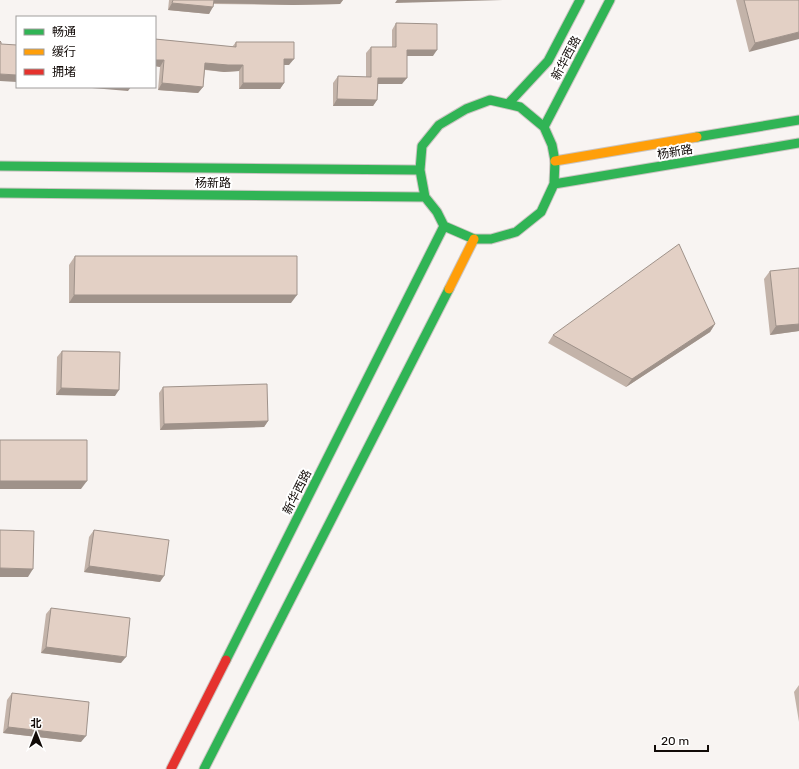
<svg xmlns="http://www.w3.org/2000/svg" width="799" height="769" font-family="Rubik,'Noto Sans SC',sans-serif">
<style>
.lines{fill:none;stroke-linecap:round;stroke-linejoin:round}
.fast-casing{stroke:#cbc5c2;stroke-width:11}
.slow-casing{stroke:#cbc5c2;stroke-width:11}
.jam-casing{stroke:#cbc5c2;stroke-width:11}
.fast{stroke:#30b455;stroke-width:9}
.slow{stroke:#ff9f0a;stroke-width:9}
.jam{stroke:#e5322d;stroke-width:9}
.wall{fill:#c3b3a9}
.shaded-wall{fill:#9f928a}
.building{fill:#e3d0c5;stroke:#9f928a}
.labels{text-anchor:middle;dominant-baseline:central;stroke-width:4;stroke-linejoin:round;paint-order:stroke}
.street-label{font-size:12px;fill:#110a07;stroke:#fff}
</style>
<rect width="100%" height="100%" fill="#f8f4f2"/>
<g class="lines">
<defs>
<path id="fast" d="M490,100L520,107L544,127L552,145L555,161L554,184L541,212L516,232L491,239H474L444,226L437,212L425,197L420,170L422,146L439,125L466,109Z
M508,104L548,61L580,0
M544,127L610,0
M697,137L799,120
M0,166L420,170
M554,184L799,143
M0,193L425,197
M226,660L444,226
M204,769L449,289"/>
<path id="slow" d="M555,161L697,137
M449,289L474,239"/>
<path id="jam" d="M171,769L226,660"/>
</defs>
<!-- fast casing -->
<use href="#fast" class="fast-casing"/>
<!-- slow casing -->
<use href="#slow" class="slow-casing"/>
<!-- jam casing -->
<use href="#jam" class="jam-casing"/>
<!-- fast -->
<use href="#fast" class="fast"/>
<!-- slow -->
<use href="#slow" class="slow"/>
<!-- jam -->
<use href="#jam" class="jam"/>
</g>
<!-- wall -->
<path class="wall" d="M169,0H343L340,4L293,5L213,4L209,14L168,10Z
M736,0H799L749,52Z
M396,23L433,56H407L402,84H378L377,100L373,106H333V83L338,76L366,77V53L371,47H392V30Z
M155,39L232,47L236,42L289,65H284V83L280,89H239V71L224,72L205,70L203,87L198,93L158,90L160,67L155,66Z
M75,256L291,303H69V265Z
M770,271L799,331L770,335L764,279Z
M715,324L710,332L626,387L548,343L553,335Z
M62,351L115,396L56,395L57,357Z
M163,387L268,421L264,427L160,430L159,393Z
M94,530L160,582L84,572L89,537Z
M51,608L121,663L41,653L46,614Z
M799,685V722L794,692Z
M12,693L81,742L3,733L7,700Z"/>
<!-- shaded-wall -->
<path class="shaded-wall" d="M212,0H343L340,4L293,5L209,3Z
M397,0H503L395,3Z
M172,3L213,7L209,14L168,10Z
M799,32V39L749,52L755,43Z
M407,50H437L433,56H403Z
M284,59H294L289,65H280Z
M155,60H164L160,67L155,66Z
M205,63L243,65L239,71L224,72L201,69Z
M0,74L17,75V82L0,81Z
M378,78H407L402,84H373Z
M162,83L203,87L198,93L158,90Z
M243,83H284L280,89H239Z
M80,87H131L128,91Z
M337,99L377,100L373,106H333Z
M74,295H297L291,303H69Z
M715,324L710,332L626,387L632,379Z
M799,324V331L770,335L776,326Z
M61,388L119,390L115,396L56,395Z
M268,421L264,427L160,430L164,424Z
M0,481H87L81,489H0Z
M89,566L164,576L160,582L84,572Z
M0,568L33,569L28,577H0Z
M46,647L126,657L121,663L41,653Z
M8,727L86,736L81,742L3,733Z"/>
<!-- building -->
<path class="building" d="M173,0H214L213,7L172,3Z
M744,0H799V32L755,43Z
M396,23L437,24V50H407V78H378L377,100L337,99L338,76L371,77V47H396Z
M155,39L236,47V42H294V59H284V83H243V65H228L205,63L203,87L162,83L164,60H155Z
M0,41L1,42V44L17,45V75L0,74Z
M679,244L715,324L632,379L553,335Z
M75,256H297V295H74Z
M799,268V324L776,326L770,271Z
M62,351L120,352L119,390L61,388Z
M267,384L268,421L164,424L163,387Z
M0,440H87V481H0Z
M0,530L34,531L33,569L0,568Z
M94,530L169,540L164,576L89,566Z
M51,608L130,618L126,657L46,647Z
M12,693L89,702L86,736L8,727Z"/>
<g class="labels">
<!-- street labels -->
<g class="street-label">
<text transform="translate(566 58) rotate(-62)">新华西路</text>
<text transform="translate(675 152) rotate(-10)">杨新路</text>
<text x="213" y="183">杨新路</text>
<text transform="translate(297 492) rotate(-63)">新华西路</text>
</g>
</g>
<!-- legend -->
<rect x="16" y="16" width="140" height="72" fill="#ffffff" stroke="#a09d9c"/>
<rect x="24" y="29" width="20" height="6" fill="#30b455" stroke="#a09d9c"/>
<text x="52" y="36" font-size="12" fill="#110a07">畅通</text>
<rect x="24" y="49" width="20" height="6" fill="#ff9f0a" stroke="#a09d9c"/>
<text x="52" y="56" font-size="12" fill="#110a07">缓行</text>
<rect x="24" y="69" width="20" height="6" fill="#e5322d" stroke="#a09d9c"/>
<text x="52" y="76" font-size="12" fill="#110a07">拥堵</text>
<!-- north arrow -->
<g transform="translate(36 733)" stroke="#ffffff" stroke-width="3" paint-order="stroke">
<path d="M0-3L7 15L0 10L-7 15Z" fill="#110a07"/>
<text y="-6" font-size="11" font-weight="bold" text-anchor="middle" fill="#110a07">北</text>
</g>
<!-- scale -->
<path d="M655 745v6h53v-6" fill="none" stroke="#110a07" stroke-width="2"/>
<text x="661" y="745" font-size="12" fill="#110a07" stroke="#ffffff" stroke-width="3" paint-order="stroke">20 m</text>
</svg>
